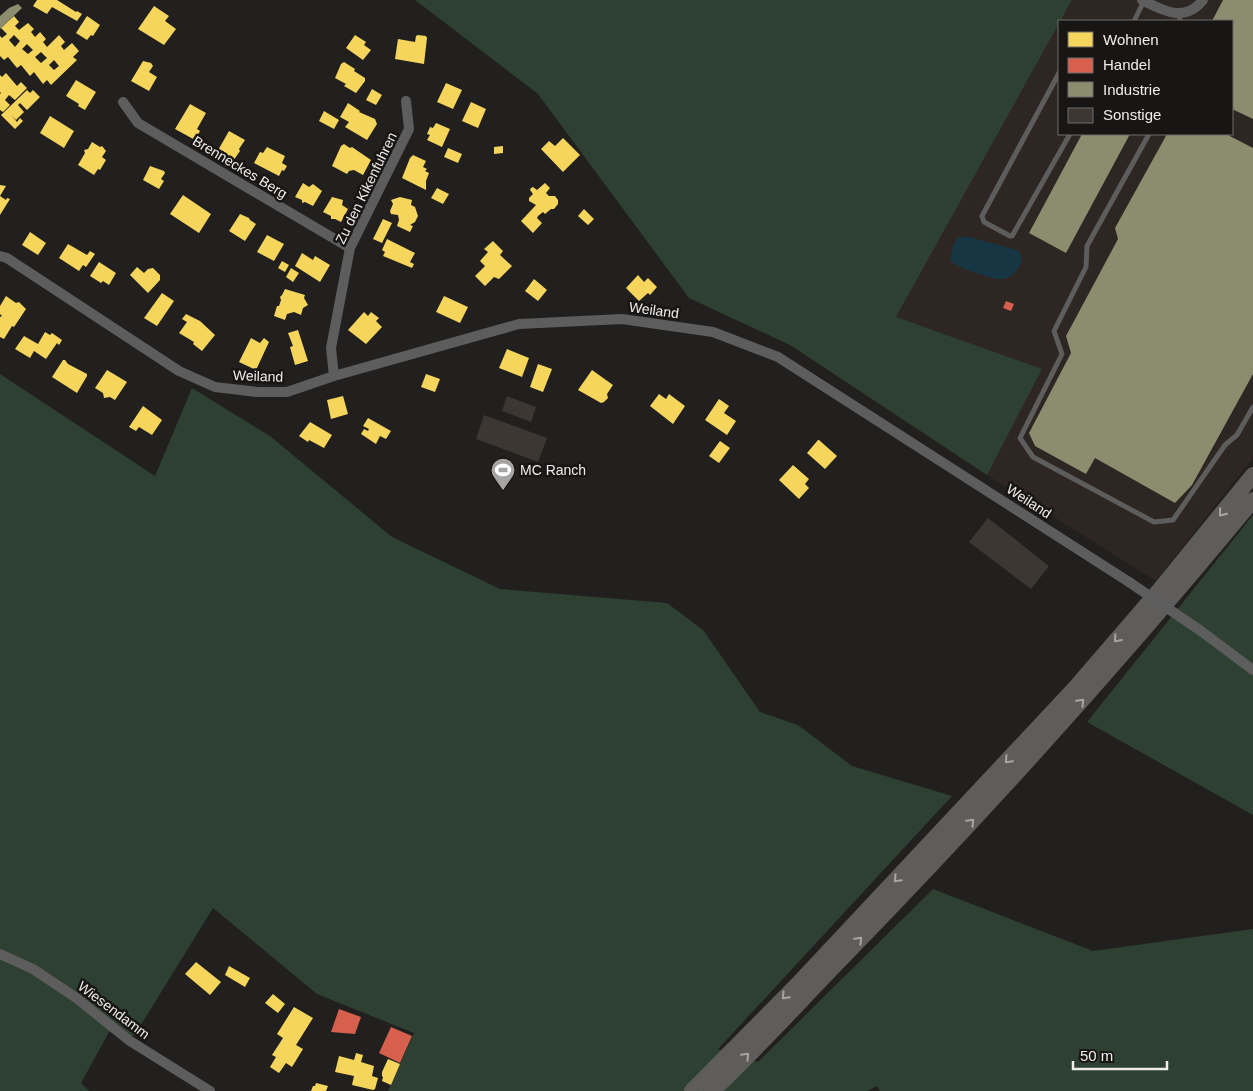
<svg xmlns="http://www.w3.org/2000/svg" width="1253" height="1091" font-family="Arial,sans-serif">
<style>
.built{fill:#2d2622}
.green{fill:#2e4031}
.water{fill:#163644}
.homes{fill:#f6d55c;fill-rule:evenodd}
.shops{fill:#d6604d}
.industry{fill:#8c8c6e}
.building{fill:#3c3732}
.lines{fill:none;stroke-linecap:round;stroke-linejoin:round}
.service{stroke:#5d5d5d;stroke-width:5}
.minor{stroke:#5d5d5d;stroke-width:10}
.trunk{stroke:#5e5d5c;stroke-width:16}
.minor-bridge{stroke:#5d5d5d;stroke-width:10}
.oneway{stroke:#a6a5a4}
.labels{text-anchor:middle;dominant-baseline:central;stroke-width:5;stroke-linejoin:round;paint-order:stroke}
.street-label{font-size:14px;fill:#efedec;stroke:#181615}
.poi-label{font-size:14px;fill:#efedec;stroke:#181615;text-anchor:start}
</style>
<rect width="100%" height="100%" fill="#21201f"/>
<!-- built -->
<path class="built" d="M1072,0H1253V458L1156,581L987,475L856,388L1059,22V134H1232V21H1060Z"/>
<!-- green -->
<path class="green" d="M415,0H1072L896,317L1042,369L987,475L790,345L689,298L538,94Z
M0,374L155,476L192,388L270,436L392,537L500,589L667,603L703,630L760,712L798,725L852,766L952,796L718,1049L758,1062L933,889L1093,951L1253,929V1091H880L877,1086L867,1091H388L414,1033L317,994L213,908L134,1036L109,1032L81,1083L89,1091H0Z
M1253,515V815L1087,722Z"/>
<!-- water -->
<path class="water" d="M965,236L1017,250C1029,259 1015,277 1003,279C992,280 959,268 950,261L952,249L957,238Z"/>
<!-- homes -->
<path class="homes" d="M37,0H57L76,12L77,11L82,14L77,21L52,7L47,14L33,6Z
M154,6L169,16L165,21L176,29L164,45L138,29Z
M14,16L19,22L15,26L19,30L28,23L34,29L31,32L35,37L40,32L46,39L43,42L47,47L59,35L65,42L61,46L64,50L72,43L79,51L73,57L77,60L51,85L47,80L43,84L34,72L30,76L21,65L17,68L8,57L4,60L0,56V36L2,38L7,34L1,28ZM14,35L20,41L15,47L9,40ZM27,44L33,50L28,54L22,49ZM41,52L47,58L41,63L35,57ZM54,60L59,66L54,70L49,65Z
M87,16L100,25L93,36L91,35L87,40L76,33Z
M355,35L366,42L364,45L371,50L363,60L346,48Z
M418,35L426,36L427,38L424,64L395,59L398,39L415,42L416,36Z
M143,61L151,63L153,66L149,72L157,77L149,91L131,81Z
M344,62L355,69L354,71L365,78V81L356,93L344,86L346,84L335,78L341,64Z
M6,73L17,86L21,82L27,88L15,100L9,95L5,100L10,105L3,112L0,110V94L1,93L0,92V75L2,77Z
M76,80L96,92L85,110L78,106L79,104L66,96Z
M446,83L462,90L453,109L437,102Z
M372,89L382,95L376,105L366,100Z
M27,90L30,93L33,90L40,97L27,110L20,103L18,105L24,112L16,120L11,115L17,122L20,118L23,121L15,129L1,115Z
M471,102L486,109L478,128L462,121Z
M348,103L360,111L359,112L375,119L377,124L367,140L345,127L349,122L340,117Z
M190,104L206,113L197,129L200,131L195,140L175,129Z
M324,111L339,120L334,129L319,121Z
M50,116L74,131L64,148L40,133Z
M436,123L450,129L442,147L427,140L430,135L427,134L430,127L433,128Z
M229,131L245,140L239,149L240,151L233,161L217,152Z
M563,138L580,155L563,172L541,149L549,141L555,146Z
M92,142L100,147L102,146L106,151L102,157L106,160L100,170L98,169L94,175L78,165L85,153L84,150L88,149Z
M344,144L350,148L352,147L371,160L363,175L354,170L349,171L347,174L332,166L341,146Z
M503,146V153L494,154V147Z
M267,147L285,156L282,163L287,166L284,171L282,170L279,176L254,163L260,152L263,153Z
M448,148L462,154L458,163L444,157Z
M413,155L426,161L423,167L427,169L425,171L429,173L426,181V190L402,178L410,158Z
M150,166L164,171L165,173L161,179L164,181L159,189L143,180Z
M303,183L309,187L313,184L322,191L313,206L305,202L302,203V200L295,197Z
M545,183L550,188L546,193L549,196H555L558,200V204L554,209H551L545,214L543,212L538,216L537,218L542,223L533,233L521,221L536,205L529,201V198L533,194L530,190L531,188L533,187L537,190Z
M0,185L6,186L0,196L6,200L7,198L10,199L0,215Z
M437,188L449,194L443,204L431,198Z
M183,195L211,214L199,233L170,214Z
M332,197L343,200L342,205L348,209L341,222L335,219H331V216L323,212Z
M400,197L412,200L411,205L415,207L418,216L415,222L410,225L413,226L410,232L397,226L399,220L398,215L391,214L390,211L393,204L391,200Z
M584,209L594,219L588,225L578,216Z
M240,214L249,218L250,220L256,224L245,241L229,231Z
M383,219L392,223L382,243L373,239Z
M30,232L46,243L38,255L22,245Z
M267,235L284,244L274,261L257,252Z
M387,239L415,253L410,262L414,264L412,268L383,256L385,252L382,250Z
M493,241L503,251L500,255L512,266L499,279L494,277L485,286L475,276L485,266L480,261L488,252L484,249Z
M68,244L87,255L90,251L95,254L86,267L83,265L79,271L59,258Z
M302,253L313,260L315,256L330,265L320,282L295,266Z
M282,261L289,265L285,272L278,268Z
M99,262L116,273L109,285L103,281L101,283L90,276Z
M137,267L144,273L148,269L153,268L160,275V280L148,293L130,275Z
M291,268L299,273L293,282L286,277Z
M638,275L644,282L648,278L657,287L650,295L648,293L639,301L626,288Z
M534,279L547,290L538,301L525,291Z
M285,289L305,295L304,298L308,305L303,308L301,315L294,312L287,314L285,320L274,316L277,306H279L281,300L280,297L282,295Z
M162,293L174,301L157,326L144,318Z
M6,296L16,303L19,302L26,309L14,327L12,326L4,339L0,337V317L2,316L0,314V306Z
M444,296L468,307L460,323L436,312Z
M364,312L368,316L371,312L379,318L376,321L382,327L366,344L348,330Z
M186,314L200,321L215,335L202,351L193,344L194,342L179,333L187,322L182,319Z
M298,330L308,361L295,365L290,347L293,346L288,333Z
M45,332L50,335L52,333L62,340L59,345L57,343L46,359L34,351L30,358L15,349L24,336L38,344Z
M251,338L260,343L264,338L269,342L256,370L239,362Z
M507,349L529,358L522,377L499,368Z
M63,360H65L68,364L87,374V376L77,393L52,377Z
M538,364L552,369L543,392L530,387Z
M107,370L127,382L115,400L110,397L104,398L103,393L95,388Z
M592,370L613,385L607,394L608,398L604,402L601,403L578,390Z
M426,374L440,379L435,392L421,387Z
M659,394L666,399L669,394L685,406L673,424L650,406Z
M343,396L348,414L331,419L327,400Z
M719,399L729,406L724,413L736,421L727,435L705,420Z
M143,406L162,420L152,435L139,427L136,431L129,427Z
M368,418L391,431L386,439L380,436L376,444L361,434L364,429L368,431L369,429L363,426Z
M310,422L332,435L324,448L309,440L308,442L299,436Z
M818,440H819L837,456L825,469L807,453Z
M720,441L730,448L719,463L709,456Z
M793,465L809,479L805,484L809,488L799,499L779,480Z
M196,962L221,982L210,995L185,974Z
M229,966L250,978L245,987L225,975Z
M273,994L285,1004L278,1013L265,1003Z
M294,1007L313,1018L296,1045L303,1049L292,1067L286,1063L279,1073L270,1067L276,1057L272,1055L283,1038L277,1034Z
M356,1053L363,1055L361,1062L374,1066L372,1076L378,1078L375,1089L373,1090L352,1085L354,1076L335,1072L339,1056L354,1060Z
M388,1059L400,1064L391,1085L382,1081L383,1077L382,1076V1072Z
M316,1083L328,1086L326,1091H311L313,1086H315Z"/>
<!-- shops -->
<path class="shops" d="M1006,301L1014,304L1011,311L1003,308Z
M339,1009L361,1017L355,1034L331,1032Z
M391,1027L412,1036L400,1063L379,1053Z"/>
<!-- industry -->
<path class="industry" d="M1223,0H1253V119L1232,109V21H1212Z
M18,4L22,8L0,29V16L9,8Z
M1082,134H1130L1066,253L1029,233Z
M1167,134H1226L1253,148V374L1192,485L1175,503L1095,458L1086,474L1035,446L1029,433L1071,353L1066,336L1118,239L1115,228Z"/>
<!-- building -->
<path class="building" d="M507,396L536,407L531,422L502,411Z
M484,415L547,438L538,462L476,439Z
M988,518L1049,566L1031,589L969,542Z"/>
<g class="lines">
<!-- service -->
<path class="service" d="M1179,14L1180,21
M1134,21L1144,1
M1059,73L982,216L984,222L1010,236H1012L1070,134
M1149,134L1087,246L1086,267L1054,331L1062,354L1020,438L1033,457L1154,522L1173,520L1225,445L1237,435L1253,407"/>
<!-- minor -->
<path class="minor" d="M1142,0C1164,11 1185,23 1203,0
M123,102L138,123L350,248
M0,256L7,258L179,371L215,387L257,392H287L334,376L519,324L622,319L713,332L778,357L1129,582
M334,376L331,348L350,248L409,129L406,101
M1201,631L1253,670
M0,954L33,969L75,997L130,1041L210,1091"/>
<!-- trunk -->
<path class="trunk" d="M692,1091L798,984L1076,687L1157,593L1253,475
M712,1091C758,1048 800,1001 844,956C987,809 1123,658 1253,500"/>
<!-- minor-bridge -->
<path class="minor-bridge" d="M1129,582L1201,631"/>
</g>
<!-- one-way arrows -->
<defs><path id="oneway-chevron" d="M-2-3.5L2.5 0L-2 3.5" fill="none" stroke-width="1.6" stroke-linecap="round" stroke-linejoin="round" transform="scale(1.25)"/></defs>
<g class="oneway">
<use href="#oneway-chevron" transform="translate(1222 513) rotate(129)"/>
<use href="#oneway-chevron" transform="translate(1117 639) rotate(131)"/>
<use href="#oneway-chevron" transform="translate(1081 702) rotate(-47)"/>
<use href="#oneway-chevron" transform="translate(1008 760) rotate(133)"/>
<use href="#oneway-chevron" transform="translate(971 822) rotate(-47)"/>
<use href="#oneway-chevron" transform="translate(897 879) rotate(133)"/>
<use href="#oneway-chevron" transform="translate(859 940) rotate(-46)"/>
<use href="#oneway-chevron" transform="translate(785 996) rotate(134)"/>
<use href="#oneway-chevron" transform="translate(746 1056) rotate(-46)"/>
</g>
<!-- icons -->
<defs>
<symbol id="stadium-pin" viewBox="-11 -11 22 30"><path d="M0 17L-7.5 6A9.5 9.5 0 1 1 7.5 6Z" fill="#a7a5a4" stroke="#181615"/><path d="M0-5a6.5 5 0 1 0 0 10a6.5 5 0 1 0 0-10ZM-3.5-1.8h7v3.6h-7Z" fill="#fff"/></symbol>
</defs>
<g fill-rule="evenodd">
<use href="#stadium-pin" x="489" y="456" width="28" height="38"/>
</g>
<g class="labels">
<!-- street labels -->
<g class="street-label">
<text transform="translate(240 167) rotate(31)">Brenneckes Berg</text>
<text transform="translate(366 188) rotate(-64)">Zu den Kikenfuhren</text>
<text transform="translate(654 310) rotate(8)">Weiland</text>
<text transform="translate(258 376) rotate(2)">Weiland</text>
<text transform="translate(1029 501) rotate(33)">Weiland</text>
<text transform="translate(114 1010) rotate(37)">Wiesendamm</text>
</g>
<!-- poi labels -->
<g class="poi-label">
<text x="520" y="470">MC Ranch</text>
</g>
</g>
<!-- legend -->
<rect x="1058" y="20" width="175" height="115" fill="#181615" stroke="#6e6c6b"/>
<rect x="1068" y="32" width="25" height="15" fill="#f6d55c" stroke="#6e6c6b"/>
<text x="1103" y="45" font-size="15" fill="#efedec">Wohnen</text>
<rect x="1068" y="58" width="25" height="15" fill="#d6604d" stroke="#6e6c6b"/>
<text x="1103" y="70" font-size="15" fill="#efedec">Handel</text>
<rect x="1068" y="82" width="25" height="15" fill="#8c8c6e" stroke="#6e6c6b"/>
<text x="1103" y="95" font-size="15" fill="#efedec">Industrie</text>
<rect x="1068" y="108" width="25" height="15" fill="#3c3732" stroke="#6e6c6b"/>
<text x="1103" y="120" font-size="15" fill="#efedec">Sonstige</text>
<!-- scale -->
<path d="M1073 1061v8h94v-8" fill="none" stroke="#efedec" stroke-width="2.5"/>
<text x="1080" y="1061" font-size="15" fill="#efedec" stroke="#181615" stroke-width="4" paint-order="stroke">50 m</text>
</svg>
